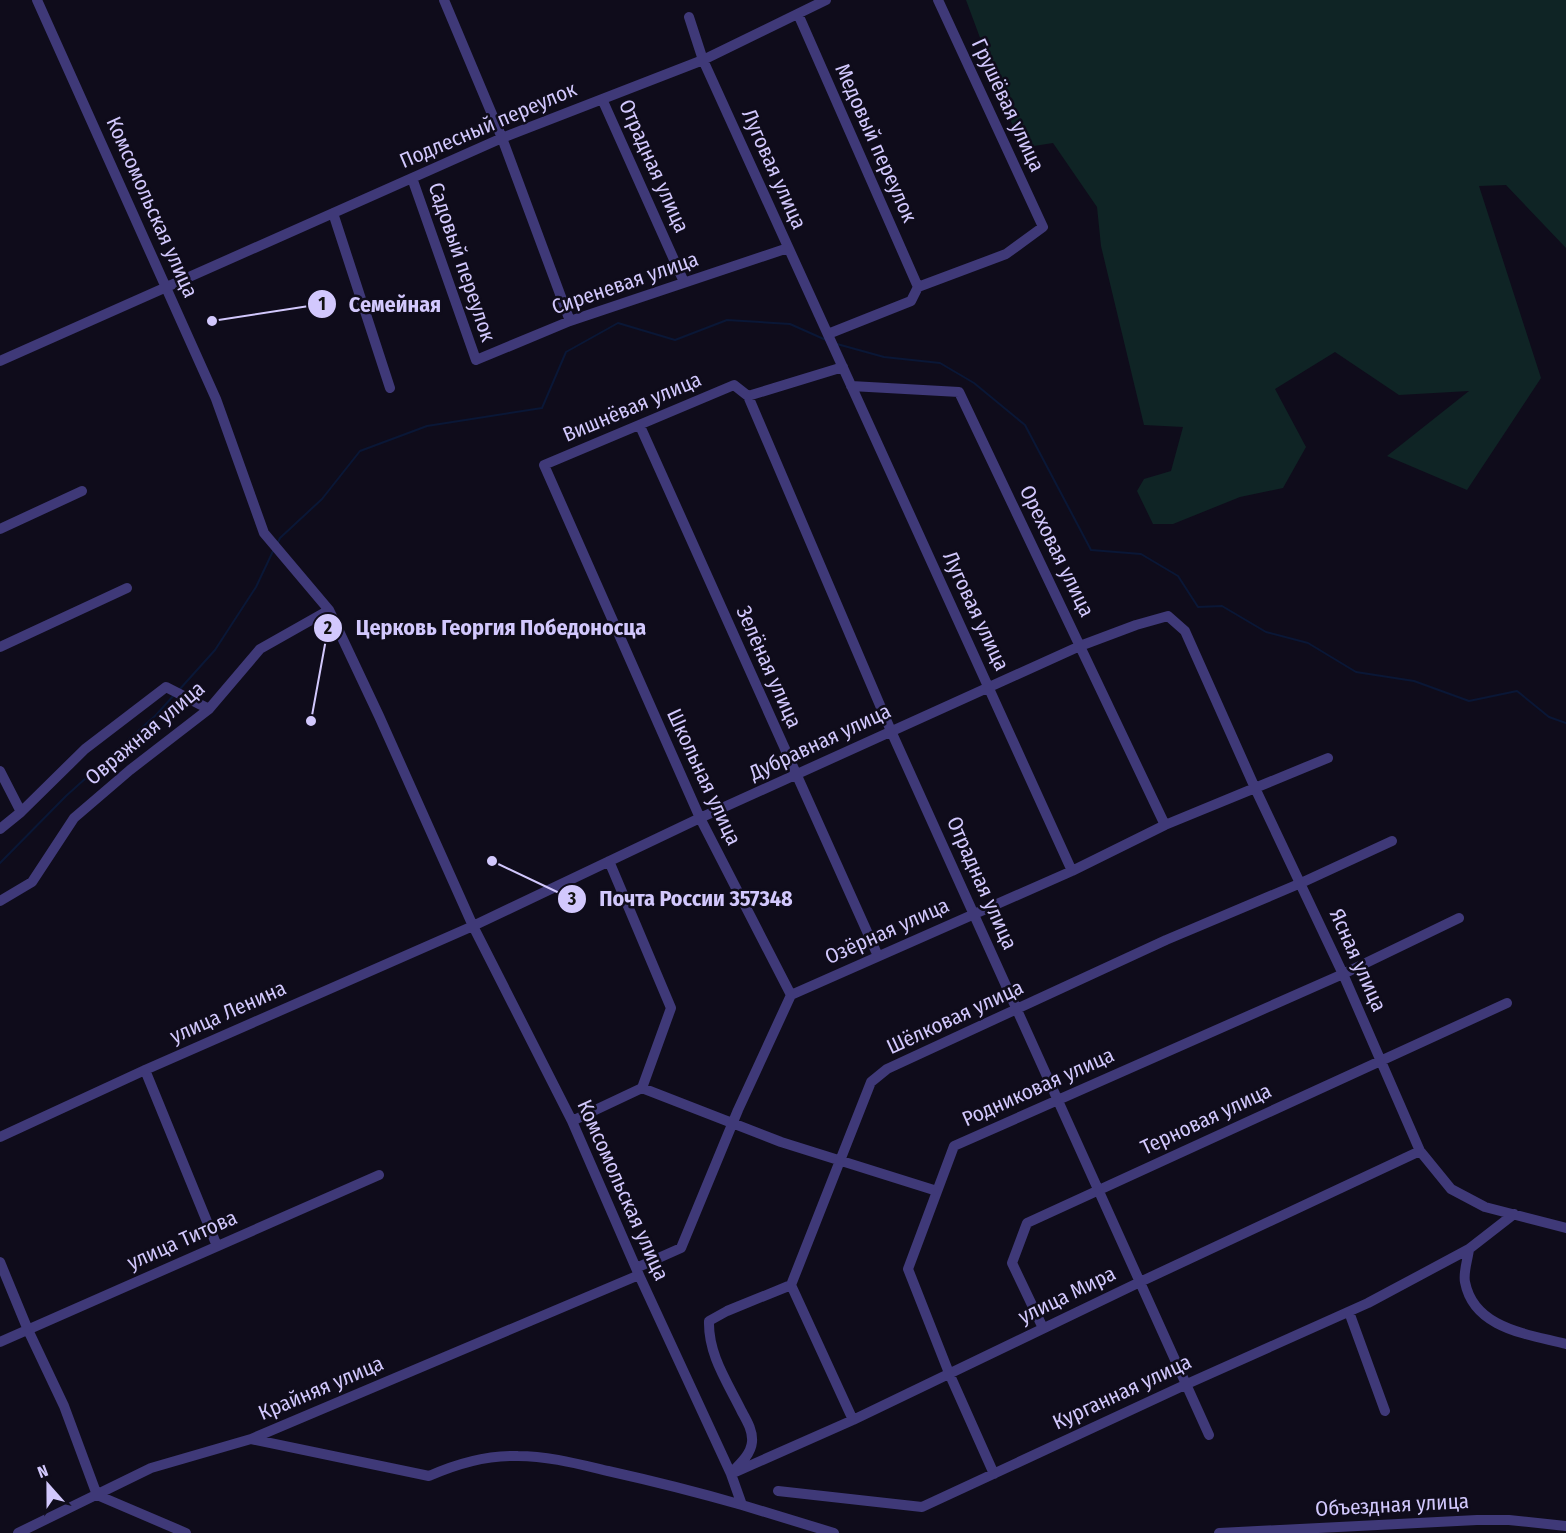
<svg xmlns="http://www.w3.org/2000/svg" width="1566" height="1533" font-family="'Fira Sans Condensed',sans-serif">
<style>
.green{fill:#0f2425}
.lines{fill:none;stroke-linecap:round;stroke-linejoin:round}
.stream{stroke:#0a1736;stroke-width:2}
.minor{stroke:#3f3978;stroke-width:10}
.labels{text-anchor:middle;dominant-baseline:central;stroke-width:5;stroke-linejoin:round;paint-order:stroke}
.street-label{font-size:21px;fill:#d2c8fd;stroke:#0f0c1b}
.leader{fill:none;stroke:#d2c8fd;stroke-width:2}
.callout-dot{fill:#d2c8fd;stroke:#0f0c1b;stroke-width:2}
.mark-label{font-size:18px;text-anchor:middle;font-weight:bold;fill:#111}
.callout-label{font-size:22px;text-anchor:middle;font-weight:bold;fill:#d2c8fd;stroke:#0f0c1b;stroke-width:5;stroke-linejoin:round;paint-order:stroke}
</style>
<rect width="100%" height="100%" fill="#0f0c1b"/>
<!-- green -->
<path class="green" d="M966,0H1566V248L1506,185L1479,186L1541,378L1467,490L1387,456L1469,391L1399,395L1335,352L1275,389L1306,447L1283,488L1240,497L1173,524H1153L1137,491L1144,479L1171,471L1183,427L1144,425L1101,246L1097,207L1053,143L1021,148Z"/>
<g class="lines">
<!-- stream -->
<path class="stream" d="M837,344L884,357L940,363L974,383L1025,425L1091,550L1141,554L1178,576L1198,607L1222,606L1266,632L1308,643L1356,672L1414,681L1469,701L1517,691L1549,717L1566,723
M277,544L280,538L322,499L360,451L427,426L542,408L566,352L618,323L675,340L727,320L790,324L826,340
M179,690L215,650L256,587L274,549
M0,863L66,796L156,715L175,694"/>
<!-- minor -->
<path class="minor" d="M37,0L216,399L264,533L329,610L379,716L473,926L572,1121L639,1275L731,1474L742,1505C697,1492 653,1481 608,1471C578,1464 548,1456 518,1456C488,1455 456,1464 429,1476L251,1439
M444,0L502,138L570,321
M798,14L918,287
M689,17L703,60L1072,871
M602,99L684,282
M412,178L476,360L570,321L788,248
M333,213L390,388
M828,334L911,301L918,287L1006,254L1043,227L938,0
M0,361L502,138L703,60L826,0
M851,386L959,392L1165,825
M748,396L891,731L1209,1435
M640,426L878,956
M0,529L82,491
M0,647L127,588
M0,771L21,812
M0,829L21,812L85,749L166,687L209,709
M0,901L32,882L74,818L130,770L209,709L260,649L329,610
M791,995L700,818L544,465L734,385L748,396L843,367
M145,1070L217,1246
M642,1088L781,1142L937,1191
M572,1121L642,1088L671,1008L609,861
M0,1137L145,1070L473,926L700,818L1080,646L1136,625L1168,616L1185,631L1255,788L1343,974L1420,1151L1451,1189L1485,1207L1566,1228
M1469,1249C1468,1259 1463,1272 1465,1282C1474,1329 1528,1334 1566,1344
M0,1262L28,1330L64,1406L97,1495L186,1533
M636,1268L681,1248L738,1110L791,995L1072,871L1165,825L1328,758
M1349,1312L1385,1411
M1043,1328L1012,1263L1027,1223L1507,1003
M0,1342L379,1175
M853,1420L791,1285L871,1082L887,1069L1166,940L1301,883L1392,841
M735,1469C742,1462 751,1453 752,1442C753,1431 747,1421 742,1412C728,1383 708,1355 709,1321L727,1311L791,1285
M731,1474L853,1420L1140,1282L1420,1151
M994,1474L949,1373L908,1269L954,1146L1343,974L1459,918
M778,1491L922,1507L1187,1384L1368,1303L1469,1249L1514,1214
M742,1505L834,1533
M18,1533L151,1468L251,1439L639,1275
M1219,1533L1477,1520H1509L1566,1526"/>
</g>
<g class="labels">
<!-- street labels -->
<g class="street-label">
<text transform="translate(1008 105) rotate(65)">Грушёвая улица</text>
<text transform="translate(488 125) rotate(-23)">Подлесный переулок</text>
<text transform="translate(876 143) rotate(66)">Медовый переулок</text>
<text transform="translate(654 166) rotate(66)">Отрадная улица</text>
<text transform="translate(774 169) rotate(66)">Луговая улица</text>
<text transform="translate(152 207) rotate(66)">Комсомольская улица</text>
<text transform="translate(462 262) rotate(71)">Садовый переулок</text>
<text transform="translate(625 283) rotate(-19)">Сиреневая улица</text>
<text transform="translate(632 407) rotate(-23)">Вишнёвая улица</text>
<text transform="translate(1057 551) rotate(64)">Ореховая улица</text>
<text transform="translate(976 611) rotate(65)">Луговая улица</text>
<text transform="translate(769 667) rotate(66)">Зелёная улица</text>
<text transform="translate(145 733) rotate(-40)">Овражная улица</text>
<text transform="translate(820 742) rotate(-25)">Дубравная улица</text>
<text transform="translate(704 777) rotate(65)">Школьная улица</text>
<text transform="translate(982 883) rotate(66)">Отрадная улица</text>
<text transform="translate(887 931) rotate(-24)">Озёрная улица</text>
<text transform="translate(1358 960) rotate(66)">Ясная улица</text>
<text transform="translate(228 1012) rotate(-24)">улица Ленина</text>
<text transform="translate(955 1017) rotate(-25)">Шёлковая улица</text>
<text transform="translate(1038 1087) rotate(-24)">Родниковая улица</text>
<text transform="translate(1206 1119) rotate(-25)">Терновая улица</text>
<text transform="translate(623 1190) rotate(66)">Комсомольская улица</text>
<text transform="translate(182 1240) rotate(-24)">улица Титова</text>
<text transform="translate(1067 1295) rotate(-26)">улица Мира</text>
<text transform="translate(321 1388) rotate(-23)">Крайняя улица</text>
<text transform="translate(1122 1392) rotate(-25)">Курганная улица</text>
<text transform="translate(1392 1505) rotate(-3)">Объездная улица</text>
</g>
</g>
<!-- callouts -->
<path class="leader" d="M212 321L322 304M311 721L328 628M492 861L572 899"/>
<g class="callout-dot">
<circle cx="212" cy="321" r="6"/>
<circle cx="311" cy="721" r="6"/>
<circle cx="492" cy="861" r="6"/>
<circle cx="322" cy="304" r="15"/>
<circle cx="328" cy="628" r="15"/>
<circle cx="572" cy="899" r="15"/>
</g>
<g class="mark-label">
<text x="322" y="310">1</text>
<text x="328" y="634">2</text>
<text x="572" y="905">3</text>
</g>
<g class="callout-label">
<text x="395" y="312">Семейная</text>
<text x="501" y="635">Церковь Георгия Победоносца</text>
<text x="696" y="906">Почта России 357348</text>
</g>
<!-- north arrow -->
<g transform="translate(48 1485) rotate(339)" stroke="#0f0c1b" stroke-width="4.5" paint-order="stroke">
<path d="M0-4.5L10 22L0 15L-10 22Z" fill="#d2c8fd"/>
<text y="-9" font-size="16" font-weight="bold" text-anchor="middle" fill="#d2c8fd">N</text>
</g>
</svg>
